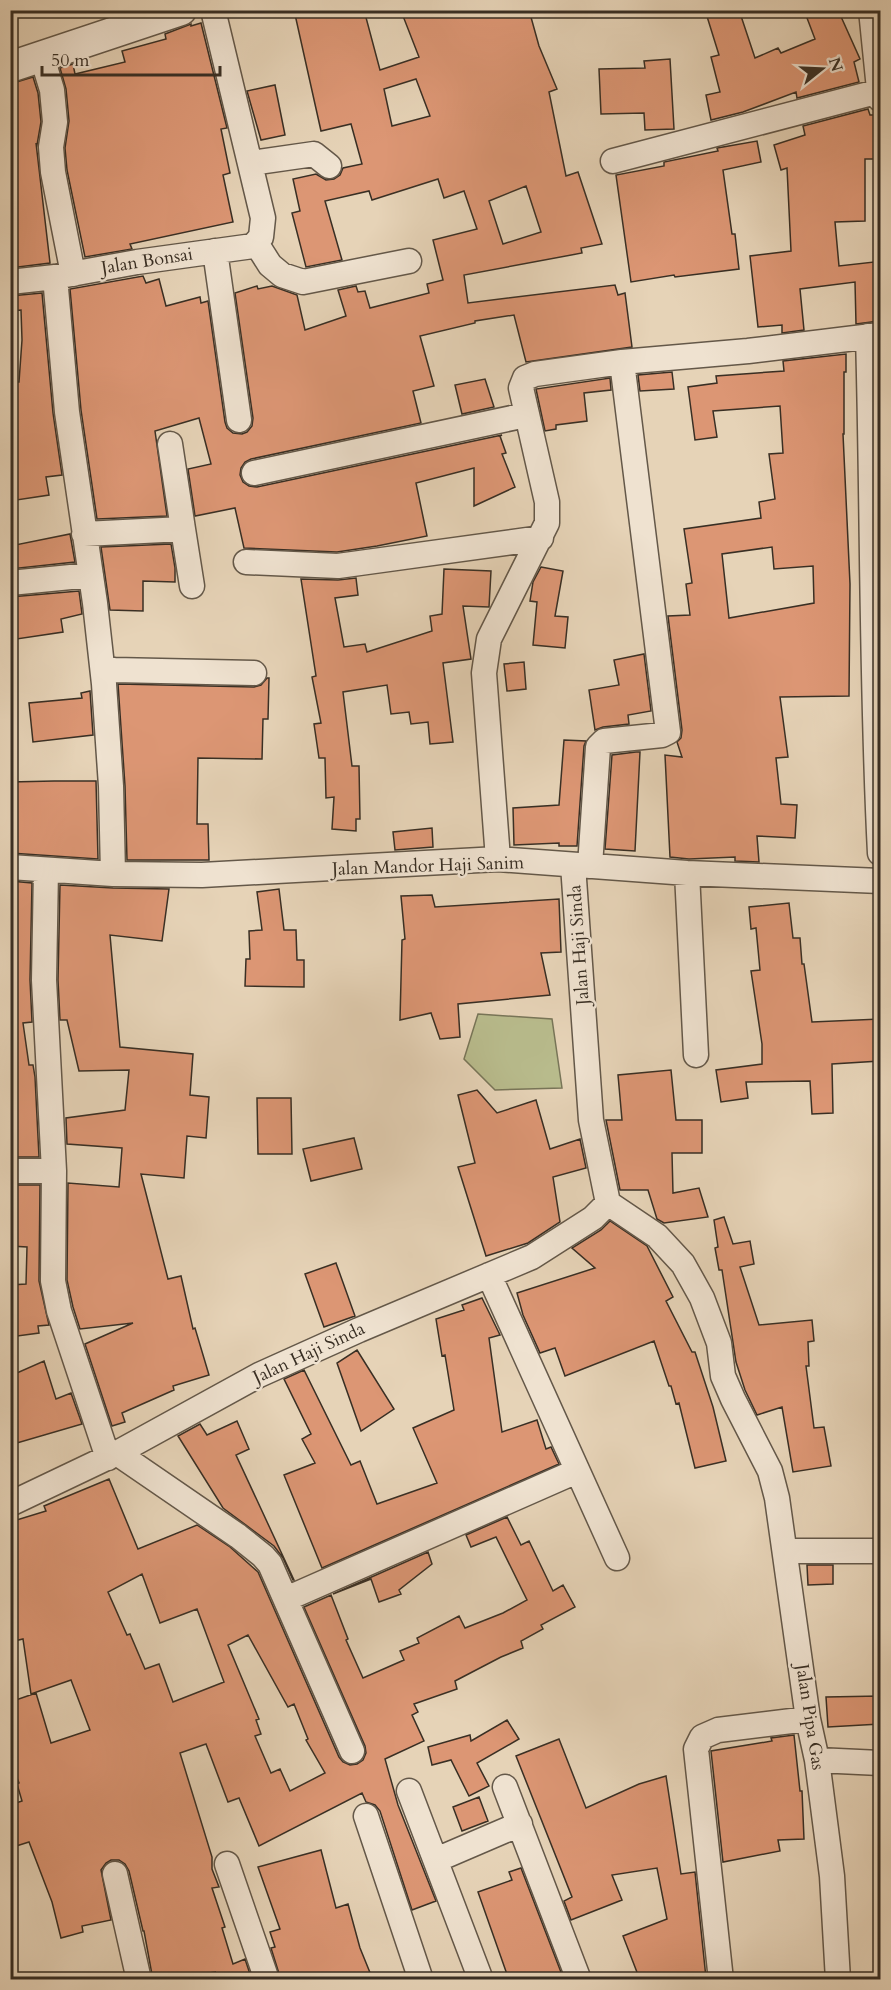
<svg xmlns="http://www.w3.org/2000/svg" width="891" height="1990" font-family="Cardo,serif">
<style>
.green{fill:#b8bb8c;stroke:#787558;stroke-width:1.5}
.building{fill:#dc9674;stroke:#392f24;stroke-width:1.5;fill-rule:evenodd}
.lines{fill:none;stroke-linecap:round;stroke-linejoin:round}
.minor-casing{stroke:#645849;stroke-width:27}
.tertiary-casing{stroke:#645849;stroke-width:33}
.minor{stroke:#efe2d0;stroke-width:24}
.tertiary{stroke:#efe2d0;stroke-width:30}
.labels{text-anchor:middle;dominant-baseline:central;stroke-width:5;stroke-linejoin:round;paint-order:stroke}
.street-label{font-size:18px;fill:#392f24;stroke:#efe2d0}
</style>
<rect width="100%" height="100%" fill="#e6d3b7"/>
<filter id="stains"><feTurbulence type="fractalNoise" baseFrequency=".00333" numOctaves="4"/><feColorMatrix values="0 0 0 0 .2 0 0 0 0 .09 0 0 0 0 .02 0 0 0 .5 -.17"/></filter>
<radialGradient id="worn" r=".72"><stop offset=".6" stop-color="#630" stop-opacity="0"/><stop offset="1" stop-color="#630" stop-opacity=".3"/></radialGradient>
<!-- green -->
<path class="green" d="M478,1014L552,1019L562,1088L495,1090L464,1059Z"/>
<!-- building -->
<path class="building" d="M294,10H364L380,70L419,57L403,16L417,10H529L539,46L557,89L549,92L566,176L578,172L602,244L581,248L582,253L464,275L468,303L615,285L618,295L625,293L632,347L526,362L514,315L475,321V323L420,336L434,386L413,391L421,423L251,459L245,462L241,468L240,475L243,482L249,486L257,487L502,435L500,436L506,453L502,454L515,487L474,506V468L416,483L427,536L377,546L337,552L244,548L235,508L195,516L188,469L211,464L199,418L155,431L167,516L97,519L81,410L70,289L143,276L146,283L159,279L166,306L200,297L201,303L208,301L225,422L227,428L233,433L242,434L247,432L252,426L253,418L235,293L257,286L258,289L272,286L297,295L305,330L346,316L338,290L356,286L358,292L365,291L370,308L429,293L427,284L443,280L433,240L477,229L464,191L444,198L438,179L372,200L369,191L325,201L342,260L306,267L292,213L300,211L293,179L316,174L326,180L334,179L340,175L343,168L362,164L351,124L321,131ZM416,79L430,116L392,126L384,89ZM526,186L541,232L503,244L489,201Z
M705,10H739L755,58L778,48L781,53L815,39L804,10H838L860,59L854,62L859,82L797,98L796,92L743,112L711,120L706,95L720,92L711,57L719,55Z
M201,23L227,128L221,129L230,173L223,175L233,222L130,244L132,249L85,257L67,170L65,148L69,121L66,89L60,68L73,64L75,74L125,62L122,51L166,39L165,34L191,24V26Z
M670,59L674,129L645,130L644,113L601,114L599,69L645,68L644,61Z
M33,77L38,93L41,122L37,145L36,143L50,263L10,268V84Z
M275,85L285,135L261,140L247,91Z
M868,109L870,115H879L880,159H865V221L835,222L839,266L874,262L877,288H879V321L856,324L855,282L800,289L804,330L782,333V325L758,327L750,256L791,251L787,168L781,170L774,145L805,135L803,126Z
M757,141L761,162L723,170L732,234H735L739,269L675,277L674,275L631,282L616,175L664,166V162L718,151L717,148L723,147Z
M42,293L53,413L62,475L46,477L49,495L10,501V410L13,382H19L22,340L21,310L10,311V296Z
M846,354V372H844V434H843L850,584L849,696L780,697L788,757L776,758L781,804L797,805L795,838L757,836L759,862L735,861V857L689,859L670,857L665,755L682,757L677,742L681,738L682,730L668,616L690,615L686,584L692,583L684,529L761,518L759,502L775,499L769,454L783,453L780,406L713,411L717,437L695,440L688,387L717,383L716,376L784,371L783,361ZM772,547L774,569L813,566L814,603L729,618L722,554Z
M672,372L674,389L640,391L638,375Z
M610,378L611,390L584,393L587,421L556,425V429L545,431L536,389Z
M485,379L494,407L462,414L455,385Z
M70,534L75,562L10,569V546Z
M171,544L175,568V582L143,581V611L110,610L101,547Z
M541,567L563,571L555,616L568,617L565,648L533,645L537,602L530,601L533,582Z
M444,569L491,571L489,607L463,606L471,659L443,663L453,742L430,744L428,722L411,724L409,712L391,714L387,685L343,692L352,766H359L360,819H356V831L332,829L334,797L326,798L325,758H319L314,724L321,723L312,677L316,676L301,579L338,580L356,578L358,595L335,598L344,647L365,644L367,652L432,631L430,616L442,614Z
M79,591L82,614L61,619L63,632L10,640V597Z
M644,654L651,711L628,715L629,724L603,727L595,730L589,690L619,685L614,660Z
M524,662L526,689L507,691L504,664Z
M267,678H269L268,719H263L262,759L198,758L197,824H208L209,860H127L125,786L118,684L254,687L261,685Z
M90,691L93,735L33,742L29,703L82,698L81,693Z
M564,740L586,741L584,746L577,846H559V843L514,845L513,808L559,805Z
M636,752H640L635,851L605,849L612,755Z
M54,781H96L98,859L10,853V782Z
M432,828L433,847L395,850L393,832Z
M10,881L32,883L30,980L32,1022L23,1023L29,1065H33L35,1077L39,1157H10Z
M60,885L113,888L169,889L162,941L110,935L120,1047L193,1054L190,1095L209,1097L206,1138L187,1136L184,1178L141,1174L168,1279L181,1276L193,1329L195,1328L209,1375L173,1386L174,1390L122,1413L125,1422L112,1426L85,1344L133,1323L80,1329L73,1307L67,1280L68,1183L119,1187L122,1148L67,1144L66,1118L125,1110L129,1070L79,1071L67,1020H60L58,980Z
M279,889L284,930H296L297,960H304V987L245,986L246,959H250L249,931L262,930L257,892Z
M432,895L435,907L559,899L561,952L541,953L550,995L458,1004L460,1037L440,1039L431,1013L400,1020L402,940L405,939L401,896Z
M789,903L793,938H800L802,964H804L812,1022L880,1019V1061L832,1064L833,1113L812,1114L810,1081L746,1082L748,1098L721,1102L716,1070L762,1064V1044L751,971L760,970L756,928L751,929L749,907Z
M671,1070L676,1120H702V1153H672L673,1193L699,1188L708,1217L664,1223L657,1219L648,1190H620L606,1120H622L618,1075Z
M477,1090L497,1113L536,1100L550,1149L580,1139L586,1168L553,1177L560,1222L528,1243L486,1256L458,1167L475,1163L458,1095Z
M257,1098H291L292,1154H258Z
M354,1138L362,1169L311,1181L303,1149Z
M10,1185H40L39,1281L49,1325L38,1326L39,1333L10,1337V1285L26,1284L27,1247L10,1246Z
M724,1217L733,1244L750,1241L754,1264L740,1267L759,1325L812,1320L814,1341L808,1342L809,1366H806L814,1428L824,1427L831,1466L793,1472L782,1407L757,1415L745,1390L736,1362L722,1270H719L715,1248L718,1247L714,1220Z
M610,1221L647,1246L673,1297L666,1301L692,1352H695L713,1407L726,1461L695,1468L679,1403L676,1404L671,1386H669L654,1341L565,1376L555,1348L540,1353L523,1315L517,1293L595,1268L572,1248L601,1230Z
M336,1263L355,1316L324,1327L305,1274Z
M482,1298L500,1335L489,1338L502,1432L537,1420L546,1449L551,1447L559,1464L322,1568L284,1475L315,1463L302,1439L311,1434L284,1379L304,1370L351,1465L360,1461L377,1504L437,1483L413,1428L454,1410L445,1355L442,1356L436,1319L464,1310L462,1305Z
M357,1350L394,1409L361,1431L337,1363Z
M44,1361L56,1399L71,1393L82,1424L10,1445V1376Z
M237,1421L249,1449L236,1455L294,1580H293L283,1558L274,1546L223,1508L178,1436L200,1424L207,1435Z
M109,1479L138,1549L197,1525L230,1547L258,1572L339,1757L343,1762L350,1765L357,1764L363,1760L366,1753L365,1746L304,1607L331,1595L348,1639L346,1640L363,1678L404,1660L400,1651L419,1643L417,1638L459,1616L465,1628L503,1613L527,1600L496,1537L471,1547L466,1535L507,1517L521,1545L529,1541L553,1591L563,1585L575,1607L541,1625L543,1629L521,1641L523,1648L501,1657L455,1681L457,1689L414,1704L418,1712L412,1715L424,1741L385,1759L398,1805L436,1901L412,1910L380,1811L375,1805L366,1802L362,1793L259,1846L239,1798L228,1802L206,1744L180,1753L212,1857V1869L219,1887L212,1888L225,1927L222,1928L233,1964L245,1959L252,1980H197L216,1972L183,1976V1980H153L144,1931H143L129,1871L125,1864L119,1860H111L106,1863L101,1870L111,1920L82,1926L83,1932L61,1938L52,1902L29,1842L10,1848V1805L22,1801L17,1784L19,1783L10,1760V1753L16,1751L10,1730V1702L36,1693L51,1743L90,1730L71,1680L31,1694L23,1639L10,1642V1522L46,1511L44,1506ZM142,1574L160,1623L197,1609L224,1682L173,1702L159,1664L145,1669L130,1634L127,1635L108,1592ZM248,1635L288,1707L294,1704L308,1739L306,1740L325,1773L290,1791L280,1769L271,1773L255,1736L261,1734L256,1720L259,1719L228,1645Z
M428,1552L432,1564L399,1590L401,1594L379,1602L371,1579L333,1594Z
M807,1565H833V1584L808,1585Z
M880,1696V1724L828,1727L826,1697Z
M507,1720L519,1739L477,1763L489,1786L469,1796L451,1760L432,1765L428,1747L470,1735L471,1741Z
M794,1735L800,1791H802L804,1839L778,1840L780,1851L723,1862L711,1751L772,1741L771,1738Z
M559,1739L586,1808L639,1784L666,1776L681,1874L695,1872L706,1978L640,1980L623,1936L667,1919L657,1868L612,1875L622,1900L571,1920L564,1901L572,1897L516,1756Z
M479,1797L488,1821L462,1831L453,1807Z
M321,1850L336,1908L348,1904L360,1948L373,1980H281L271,1948L275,1947L270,1932L280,1929L258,1867Z
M521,1868L564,1980H509L478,1892L512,1880L509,1872Z"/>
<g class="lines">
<defs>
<path id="minor" d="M871,10L880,99
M42,57L52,90L55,122L51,147L53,172L73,274
M613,161L880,91
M251,163L314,154L329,166
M256,243L270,265L282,275L303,282L409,261
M215,251L239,420
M55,277L67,412L95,603L104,684L111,786L113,874
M10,282L55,277L137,262L253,246L261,237L263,218L213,10
M868,336C873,509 871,681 880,853
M254,473L526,415
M183,529L192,586
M84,534L183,529L170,444
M246,562L338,566L541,538
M10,583L91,575
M103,668L114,670L254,673
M498,859L484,673L489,639L547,523V502L521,388L525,378L535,374L622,362L748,351L880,335
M573,865L591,1120L608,1203L657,1236L683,1264L702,1298L719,1343L723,1376L733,1399L770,1471L777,1498L808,1719L817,1760L832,1876L838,1980
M590,866L598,747L604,741L662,735L668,732L622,362
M10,867L113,874L202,875L498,859L687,873L880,881
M687,873L696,1055
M10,1171H54L44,980L46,870
M54,1171L53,1281L59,1311L108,1458
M489,1275L617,1558
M117,1453L238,1536L263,1556L270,1564L352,1751
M10,1504L117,1453L259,1375L359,1330L532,1257L593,1218L608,1203
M785,1551H880
M286,1599L577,1471
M817,1760L880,1763
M505,1787L579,1980
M409,1791L481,1980
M366,1816L421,1980
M436,1860L520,1824
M227,1864L267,1980
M115,1874L139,1980
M721,1980L696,1749L702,1737L718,1730L808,1719"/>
<path id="tertiary" d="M10,67L181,10"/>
</defs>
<!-- minor casing -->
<use href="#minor" class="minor-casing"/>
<!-- tertiary casing -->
<use href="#tertiary" class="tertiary-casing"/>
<!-- minor -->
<use href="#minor" class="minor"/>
<!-- tertiary -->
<use href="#tertiary" class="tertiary"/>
</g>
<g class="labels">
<!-- street labels -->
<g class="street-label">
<text transform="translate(147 261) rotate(-9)">Jalan Bonsai</text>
<text transform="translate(428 866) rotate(-2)">Jalan Mandor Haji Sanim</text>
<text transform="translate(579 945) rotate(-94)">Jalan Haji Sinda</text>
<text transform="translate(309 1353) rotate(-25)">Jalan Haji Sinda</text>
<text transform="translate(810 1717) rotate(81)">Jalan Pipa Gas</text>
</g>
</g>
<!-- margin -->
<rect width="891" height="1990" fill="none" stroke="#e6d3b7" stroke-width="36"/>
<rect x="12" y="12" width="867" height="1966" fill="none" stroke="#392f24" stroke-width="3"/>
<rect x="18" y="18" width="855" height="1954" fill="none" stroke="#392f24" stroke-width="1.5"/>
<!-- north arrow -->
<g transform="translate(822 69) rotate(72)" stroke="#efe2d0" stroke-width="4.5" paint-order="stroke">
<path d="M0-4.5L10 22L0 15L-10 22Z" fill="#392f24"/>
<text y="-9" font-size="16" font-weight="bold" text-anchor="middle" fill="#392f24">N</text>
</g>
<!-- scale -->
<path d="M42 66v9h178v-9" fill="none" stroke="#392f24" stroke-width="3"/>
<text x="51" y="66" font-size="18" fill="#392f24" stroke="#efe2d0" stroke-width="4.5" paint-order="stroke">50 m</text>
<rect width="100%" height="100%" filter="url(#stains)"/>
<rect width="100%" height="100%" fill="url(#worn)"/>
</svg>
